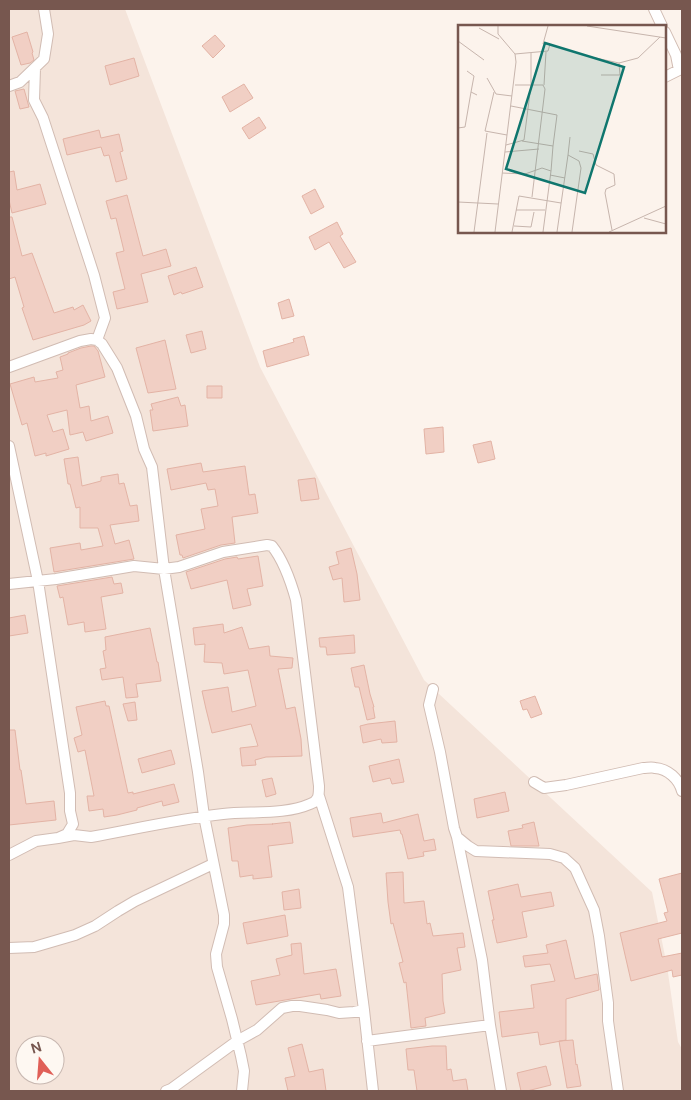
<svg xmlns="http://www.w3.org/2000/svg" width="691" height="1100" font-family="'DM Sans',sans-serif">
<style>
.residential{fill:#f4e4da;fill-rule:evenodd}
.building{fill:#f1cfc4;stroke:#e3b3a5}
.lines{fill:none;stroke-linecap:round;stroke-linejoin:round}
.minor-casing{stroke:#d1bcb3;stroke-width:12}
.minor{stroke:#fff;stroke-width:10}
.inset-road{fill:none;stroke:#c7b5ad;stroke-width:1}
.view{fill:#0f766e;fill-opacity:0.15;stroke:#0f766e;stroke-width:2.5}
.inset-edge{fill:none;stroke:#77574f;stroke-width:2.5}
</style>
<rect width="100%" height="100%" fill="#fcf3ec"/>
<!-- residential -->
<path class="residential" d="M9,9H125L260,367L424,680L652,892L667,966L678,1042L682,1049V1091H9ZM25,1045H55V1075H25Z"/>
<!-- building -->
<path class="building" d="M27,32L33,52L32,53L34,60L30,63L21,65L12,37Z
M215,35L225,46L213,58L202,46Z
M134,58L139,76L110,85L105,66Z
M244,84L253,98L230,112L222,97Z
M24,89L29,107L20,109L15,91Z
M259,117L266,128L249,139L242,128Z
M99,130L101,138L119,134L123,151L120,152L127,179L116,182L109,155L104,156L101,147L67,155L63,139Z
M14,171L17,190L40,184L46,204L12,213L9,200V172Z
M315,189L324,207L311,214L302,196Z
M127,195L143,256L166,249L171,266L141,274L148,302L117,309L113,292L125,289L116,253L124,251L116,218L111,219L106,201Z
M9,217H12L22,256L32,253L54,313L73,307L74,310L83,305L91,321L84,325L33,340L22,308L24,307L15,277L9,279Z
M337,222L343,234L340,236L356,262L344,268L329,242L315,250L309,237Z
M196,267L203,287L182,294L181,292L174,295L168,276Z
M289,299L294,316L282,319L278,303Z
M202,331L206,349L191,353L186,335Z
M304,336L309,355L267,367L263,351L294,342L293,339Z
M165,340L176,389L148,393L136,348Z
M91,346H94L98,351L105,377L76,385L80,408L89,406L91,421L108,416L113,433L86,441L83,432L70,435L67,410L47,415L53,432L63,429L69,449L46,456V453L35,456L27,423L22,425L10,384L34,377L35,382L58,378L56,372L63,370L60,357L68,354V353L81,348Z
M207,386H222V398H207Z
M178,397L181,406L185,405L188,426L153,431L150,410H153L151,404Z
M443,427L444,452L426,454L424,429Z
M491,441L495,459L478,463L473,445Z
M78,457L82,486L101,481V477L118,474L119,484L124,483L130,506L137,505L139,521L110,525L115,544L129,540L134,559L54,572L50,548L80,543L81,550L103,546L98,528H80V507L76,508L70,484H68L64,459Z
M201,463L203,472L245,466L249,495L255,494L258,513L232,517L235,543L221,545L183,558L182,555H180L176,535L205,529L201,509L218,506L215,489L208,490L206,483L171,490L167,469Z
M315,478L319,499L301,501L298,480Z
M351,548L357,574L360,600L344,602L342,578L333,580L329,567L339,564L336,552Z
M258,556L263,586L247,589L251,605L233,609L227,580L191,589L186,572L225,559L237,557L238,559Z
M112,577L114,584L121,583L123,593L101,597L106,629L85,632L84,622L68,625L63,597L60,598L57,586Z
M25,615L28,633L9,636V618Z
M223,624L224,633L242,627L249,649L269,646L270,656L293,658L292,668L278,669L286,709L295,707L301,739L302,756L266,757L255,760L256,765L242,766L240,748L258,746L251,724L212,733L206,709L202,691L228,687L232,712L256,706L248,670L224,674L222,663L204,662L205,644L195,645L193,628Z
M150,628L157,662H158L161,681L136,684L138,697L126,698L123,677L102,680L100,669L106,668L103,651L106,650L105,637Z
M354,635L355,653L327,655L326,647H320L319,638Z
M364,665L370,694L374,707H373L375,718L367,720L359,687H355L351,668Z
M535,696L542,714L531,718L527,709L523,710L520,701Z
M105,701L106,706H109L128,793L133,792V794L174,784L179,802L163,806L162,801L137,808V810L117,815L104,817L103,809L89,811L87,796H94L85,750L78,752L74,738L82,735L76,707Z
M135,702L137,720L128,721L123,704Z
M395,721L397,742L382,743L381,739L363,743L360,726L368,724Z
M9,730H15L20,770H21L26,804L54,801L56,820L9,825Z
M171,750L175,764L142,773L138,759Z
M399,759L404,782L392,784L390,778L373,782L369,766Z
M272,778L276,794L266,797L262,780Z
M505,792L509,811L477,818L474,799Z
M381,813L383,823L418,814L424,841L434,839L436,850L423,852L424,856L408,859L402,834H401L400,830L353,837L350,818Z
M290,822L293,843L268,846L272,877L253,879V875L240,877L238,861H232L228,828L247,825L273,824H272Z
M534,822L539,846H511L508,831L523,828L522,825Z
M403,872L404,903L424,901L427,924L430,923L433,936L463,933L465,947L457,948L461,970L442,974L443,1001L445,1013L425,1018L426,1026L418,1027L411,1028L406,982L404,983L399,963L403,962L393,923L391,924L388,902L386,873Z
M682,873V933L658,939L662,957L682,953V975L673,977L672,970L631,981L620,933L667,921L664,913L668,912L659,879Z
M518,884L521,897L551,892L554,906L522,912L527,937L497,943L492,920H494L488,891Z
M299,889L301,908L284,910L282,892Z
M285,915L288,936L247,944L243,923Z
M566,940L575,979L597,974L599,990L566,999V1040L540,1045L538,1032L502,1037L499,1012L534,1008L531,985L555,981L550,964L525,967L523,956L548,953L546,945Z
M301,943L304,974L336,969L341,996L321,999L320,994L256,1005L251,981L280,975L276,959L292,955L291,944Z
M573,1040L576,1065L577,1064L581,1086L567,1088L559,1041Z
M302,1044L309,1072L323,1069L326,1091H288L285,1078L295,1076L288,1048Z
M432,1046H446L447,1070L451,1069L453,1081L466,1079L468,1091H417L414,1070H408L406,1049Z
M546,1066L551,1085L527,1091H521L517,1073Z"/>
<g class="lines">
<defs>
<path id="minor" d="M654,9L662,26
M665,32L676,55L679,70L665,77
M35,68L34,100L43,118L94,275L105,318L97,340
M9,86L20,82L44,59L48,34L44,9
M9,367L80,341L91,339L97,340L102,344L117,368L136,416L144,449L152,467L164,569L198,772L204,816L224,915V924L216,954L217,967L232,1019L241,1056L244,1071L242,1091
M9,446L38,581L70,793V811L73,824L67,834L58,838L36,841L9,855
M9,584L56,579L134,566L164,569L179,567L223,552L267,545L272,546C284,561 291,582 296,600L319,786C319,795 319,801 310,804C285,815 250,811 223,814C179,819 135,829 91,837L74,835L58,838
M433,689L429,705L440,752L454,828L457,837L468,846L476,851L550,854L564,858L575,868L594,910L599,936L608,1003V1021L618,1091
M534,782L544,788L566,785L643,768C647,768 652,767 655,768C668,769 679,779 682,791
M319,796L348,887L364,1010
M457,837L482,960L490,1025L501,1091
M9,948L34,947L75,935L95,926L118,911L135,901L213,864
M367,1041L490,1025
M166,1091L171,1089L237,1041L257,1030L282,1008L292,1006H300L327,1010L339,1013L354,1012L364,1010L373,1091"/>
</defs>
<!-- minor casing -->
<use href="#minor" class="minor-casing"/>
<!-- minor -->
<use href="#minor" class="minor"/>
</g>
<!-- overview -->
<g transform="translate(458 25)">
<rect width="208" height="208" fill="#fcf3ec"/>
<path class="inset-road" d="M129,1L208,13M21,3L41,14M0,16L26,35M57,29L90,26L92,19H85L90,1M133,32L161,38M9,46L16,51L13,67M143,50H162L161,38L180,33L202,12M29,53L38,69L54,71M57,60H85L87,64L74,172M86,60L88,27M36,67L27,106L49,110M53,81L99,90L95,121L64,116M0,103L7,102L13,67L19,70M112,112L110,130L121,136L123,143L114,207M48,120L66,115L73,60V28M121,126L135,129L138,140L156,149L157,160L148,164L147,168L154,205M47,127L81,124M93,146L95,121M44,148L67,149L84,143L93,146L85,207M92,150L107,153M0,177L40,179M58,185H87M186,193L208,199M56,201L73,202L76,187M16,207L29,108M37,207L58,37L57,29L40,9V1M54,207L61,171L103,178M99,207L110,130M151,207L208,181"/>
<path class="view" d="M87,18L166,42L127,168L48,144Z"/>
<rect width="208" height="208" class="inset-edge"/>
</g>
<!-- border -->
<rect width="691" height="1100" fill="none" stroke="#77574f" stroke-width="20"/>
<!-- north arrow -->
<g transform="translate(40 1060) rotate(343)"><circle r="24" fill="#fef8f2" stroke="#c8b8b1"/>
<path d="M0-4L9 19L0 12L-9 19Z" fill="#e05f57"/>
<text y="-8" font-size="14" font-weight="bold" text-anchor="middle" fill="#77574f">N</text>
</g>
</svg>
